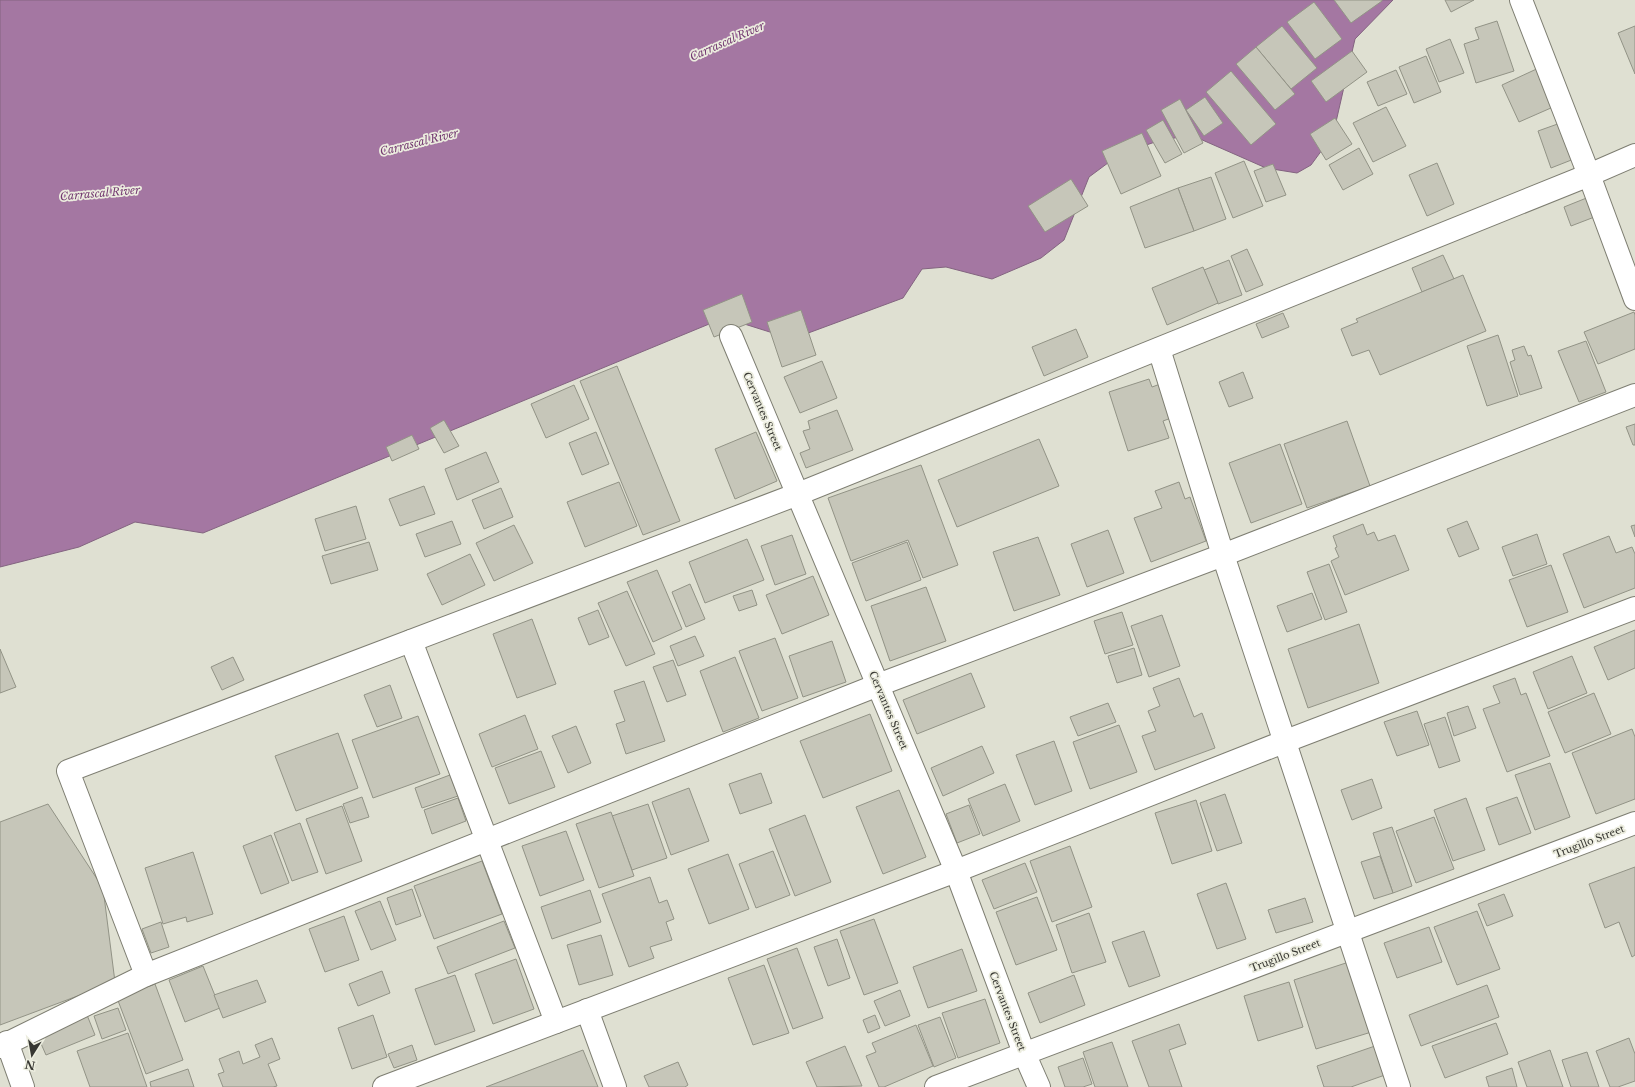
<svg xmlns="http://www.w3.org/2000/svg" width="1635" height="1087" viewBox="0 0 1635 1087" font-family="'Libre Baskerville',serif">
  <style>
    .water { fill: #a477a2; stroke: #836480 }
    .building { fill: #c6c6b9; stroke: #929386 }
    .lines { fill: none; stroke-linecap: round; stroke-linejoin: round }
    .minor-casing { stroke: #7e7e72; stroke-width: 24 }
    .minor { stroke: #fff; stroke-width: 22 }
    .labels { text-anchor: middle; stroke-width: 3.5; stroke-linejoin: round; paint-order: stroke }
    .street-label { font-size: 10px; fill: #373732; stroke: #eceddf }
    .water-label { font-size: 11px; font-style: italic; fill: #733971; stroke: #eceddf }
  </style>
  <rect width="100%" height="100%" fill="#dfe0d2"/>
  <polygon class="water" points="0,0 1393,0 1355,39 1333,135 1311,165 1297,173 1266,168 1191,135 1158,141 1120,154 1089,177 1064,240 1041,258 992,279 946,267 922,269 903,298 792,339 738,322 714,322 203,533 135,522 79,547 0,567"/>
  <g class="building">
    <polygon points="1334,0 1382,0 1382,1 1351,23"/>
    <polygon points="1445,0 1474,0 1451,12"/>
    <polygon points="1314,2 1342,39 1315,59 1287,22"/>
    <polygon points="1497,21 1514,71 1476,83 1464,44 1479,39 1475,28"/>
    <polygon points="1282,26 1317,68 1291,89 1256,47"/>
    <polygon points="1635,26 1635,74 1618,33"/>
    <polygon points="1450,39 1464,73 1439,82 1426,49"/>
    <polygon points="1256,47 1295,94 1275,110 1236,64"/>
    <polygon points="1352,51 1367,72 1326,102 1311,81"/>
    <polygon points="1426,56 1441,92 1414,103 1399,67"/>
    <polygon points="1543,66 1560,104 1519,122 1502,85"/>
    <polygon points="1396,70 1407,94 1378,106 1367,82"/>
    <polygon points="1231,71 1276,124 1251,145 1206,92"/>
    <polygon points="1205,97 1223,123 1204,136 1186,110"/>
    <polygon points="1180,99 1203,143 1184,153 1161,110"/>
    <polygon points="1386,107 1406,146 1373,162 1353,123"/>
    <polygon points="1335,118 1352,144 1326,160 1310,134"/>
    <polygon points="1163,120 1182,154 1165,163 1146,130"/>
    <polygon points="1566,121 1579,157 1551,168 1538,131"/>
    <polygon points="1142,133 1161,176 1121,194 1102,151"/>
    <polygon points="1359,148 1373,174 1343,190 1329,165"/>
    <polygon points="1244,161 1263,206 1233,218 1215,173"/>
    <polygon points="1437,163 1454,204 1427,216 1409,175"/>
    <polygon points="1273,164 1286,195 1266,202 1254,171"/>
    <polygon points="1211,177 1226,219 1194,231 1178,188"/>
    <polygon points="1071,179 1088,206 1045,232 1028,206"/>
    <polygon points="1178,188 1194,231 1145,248 1130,207"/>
    <polygon points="1589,197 1597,216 1571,226 1564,207"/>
    <polygon points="1247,249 1263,285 1246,292 1231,256"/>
    <polygon points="1443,255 1454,279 1422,292 1412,268"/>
    <polygon points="1229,260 1242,295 1218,304 1204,270"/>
    <polygon points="1203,267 1218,303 1167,325 1152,288"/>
    <polygon points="1463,275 1486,331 1380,375 1369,350 1352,356 1341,329 1358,322 1356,319"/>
    <polygon points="742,294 752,322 714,337 703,310"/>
    <polygon points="801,310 816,355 782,367 767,322"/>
    <polygon points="1634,312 1635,315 1635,349 1598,364 1584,332"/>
    <polygon points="1283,313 1289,327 1262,338 1256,324"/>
    <polygon points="1076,329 1088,357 1044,376 1032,347"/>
    <polygon points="1498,335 1518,396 1487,406 1467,346"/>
    <polygon points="1586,341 1606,392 1579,402 1558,351"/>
    <polygon points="1524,346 1528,356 1531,355 1542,388 1520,395 1510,362 1515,360 1512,350"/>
    <polygon points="822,361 837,398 800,413 784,377"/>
    <polygon points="617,366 680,521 643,535 580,381"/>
    <polygon points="1243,372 1253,398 1229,407 1219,382"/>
    <polygon points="1149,379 1152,387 1163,383 1174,417 1163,421 1169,438 1128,451 1109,392"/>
    <polygon points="574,385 589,419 546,438 531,404"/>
    <polygon points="837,410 853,450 806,468 800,453 810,449 803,431 810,429 808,421"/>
    <polygon points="444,420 459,446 444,453 430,428"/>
    <polygon points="1347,421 1370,486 1307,508 1284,444"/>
    <polygon points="1635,424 1635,445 1633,445 1626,427"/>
    <polygon points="596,432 609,464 582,475 569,443"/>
    <polygon points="756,432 777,481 735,499 715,449"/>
    <polygon points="412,435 419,449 392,461 386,447"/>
    <polygon points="1039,439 1059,486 957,527 938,480"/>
    <polygon points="1280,444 1302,504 1251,523 1229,463"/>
    <polygon points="486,452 499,482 457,500 445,469"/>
    <polygon points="921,465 958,565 923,578 908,540 851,561 828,498"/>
    <polygon points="619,482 637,526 585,547 567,502"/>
    <polygon points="1179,482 1185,499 1190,497 1206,541 1151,562 1134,518 1162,508 1155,491"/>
    <polygon points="424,486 435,514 400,526 389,499"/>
    <polygon points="501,488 513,517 484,529 472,500"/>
    <polygon points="356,506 366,539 325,551 315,519"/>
    <polygon points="452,521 461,544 425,557 416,534"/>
    <polygon points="1467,521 1479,549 1459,557 1447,529"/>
    <polygon points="1363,524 1367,535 1374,532 1378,541 1395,535 1409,570 1345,595 1331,561 1339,557 1335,548 1337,547 1333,536"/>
    <polygon points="514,525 533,563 494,581 476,543"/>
    <polygon points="1635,525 1635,537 1631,526"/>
    <polygon points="1108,530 1124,573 1087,587 1071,544"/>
    <polygon points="1537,534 1547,564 1513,576 1502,547"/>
    <polygon points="792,535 806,574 775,585 761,546"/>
    <polygon points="1609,536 1616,553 1632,547 1635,554 1635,588 1584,608 1563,554"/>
    <polygon points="1038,537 1060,595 1014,611 993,552"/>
    <polygon points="747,539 764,580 705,603 689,562"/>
    <polygon points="369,542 378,570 331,584 322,556"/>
    <polygon points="907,542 921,580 866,601 852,563"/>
    <polygon points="470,554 485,585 442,605 427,574"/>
    <polygon points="1329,564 1347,612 1325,620 1307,572"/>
    <polygon points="1551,565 1568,612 1527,627 1509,580"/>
    <polygon points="657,570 682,629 653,642 627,582"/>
    <polygon points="813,576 829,615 782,634 766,595"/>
    <polygon points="690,584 705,619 686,627 672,592"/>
    <polygon points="926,587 946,641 890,661 871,606"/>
    <polygon points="752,590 757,605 739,611 733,596"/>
    <polygon points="627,591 655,654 626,666 598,603"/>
    <polygon points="1312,593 1322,619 1287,632 1277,606"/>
    <polygon points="598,610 609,637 589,645 578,618"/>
    <polygon points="1122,612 1133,645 1105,654 1094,621"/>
    <polygon points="1162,615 1180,666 1149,677 1131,626"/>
    <polygon points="532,619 556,684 517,698 493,634"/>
    <polygon points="1359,624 1379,683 1308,708 1288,649"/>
    <polygon points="1635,630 1635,668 1608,680 1594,647"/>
    <polygon points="695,636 704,656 678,666 670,646"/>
    <polygon points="775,638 798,698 762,711 739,651"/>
    <polygon points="832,641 846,682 803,697 789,656"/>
    <polygon points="1134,648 1142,675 1117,683 1108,656"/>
    <polygon points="0,649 16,687 0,693"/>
    <polygon points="1572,656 1587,693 1548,709 1533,672"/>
    <polygon points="233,657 244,680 222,690 211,667"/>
    <polygon points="735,657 759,718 723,732 700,671"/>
    <polygon points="673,660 686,695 667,702 653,667"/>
    <polygon points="971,673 985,707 917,734 903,700"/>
    <polygon points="1179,678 1194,717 1202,713 1215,748 1155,770 1142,736 1156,731 1148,711 1160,706 1153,688"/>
    <polygon points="1515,678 1521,695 1526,693 1550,756 1507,772 1483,709 1500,703 1493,686"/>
    <polygon points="644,681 665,741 626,754 616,724 625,721 614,691"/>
    <polygon points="390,685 402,718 377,727 364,695"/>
    <polygon points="1594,693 1611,734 1565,753 1548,712"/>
    <polygon points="1108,703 1116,722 1078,736 1070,717"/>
    <polygon points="1468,706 1476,728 1454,736 1447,713"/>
    <polygon points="1417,711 1429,745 1397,756 1384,722"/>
    <polygon points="870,714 892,771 823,798 800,741"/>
    <polygon points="525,715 538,749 492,767 479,734"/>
    <polygon points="418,716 440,774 373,798 352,740"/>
    <polygon points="1445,717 1460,761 1439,768 1424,724"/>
    <polygon points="1119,725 1137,772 1090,789 1073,742"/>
    <polygon points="576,726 591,763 568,773 552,736"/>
    <polygon points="1632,729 1635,737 1635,799 1596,814 1572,753"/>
    <polygon points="338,733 358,788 296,811 275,756"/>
    <polygon points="1054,741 1072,791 1035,805 1016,755"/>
    <polygon points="982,746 994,773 943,796 931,768"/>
    <polygon points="541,751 555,787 509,804 495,768"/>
    <polygon points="1550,763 1570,817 1535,830 1515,775"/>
    <polygon points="761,773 772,803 740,814 729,784"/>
    <polygon points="450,775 458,796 422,808 415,788"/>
    <polygon points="1372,779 1382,808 1352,820 1341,790"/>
    <polygon points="1005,784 1020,821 983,836 968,799"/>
    <polygon points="689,788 709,841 671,855 652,802"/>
    <polygon points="899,790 926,857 883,874 856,807"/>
    <polygon points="1225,794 1242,843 1217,851 1200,803"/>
    <polygon points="362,797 369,817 350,823 343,804"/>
    <polygon points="1517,797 1531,833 1499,845 1486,808"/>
    <polygon points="458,798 466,821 432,834 424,810"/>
    <polygon points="1466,798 1485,850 1453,861 1434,810"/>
    <polygon points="1196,800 1212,851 1172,864 1155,813"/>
    <polygon points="48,804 103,888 115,982 0,1025 0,822"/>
    <polygon points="648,804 667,858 632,870 612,816"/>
    <polygon points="969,805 980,834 957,843 946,814"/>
    <polygon points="342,806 362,861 326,874 306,819"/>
    <polygon points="611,812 634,876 599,888 576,824"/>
    <polygon points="805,815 831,882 795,896 769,829"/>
    <polygon points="1434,817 1454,869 1416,883 1396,831"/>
    <polygon points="300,823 318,872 292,881 274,833"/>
    <polygon points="1392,827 1412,886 1393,893 1373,833"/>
    <polygon points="566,831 584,880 540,896 522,846"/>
    <polygon points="271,835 289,883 261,894 243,846"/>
    <polygon points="1070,846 1092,907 1052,922 1030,861"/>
    <polygon points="773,851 790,895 756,908 739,864"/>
    <polygon points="193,852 213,914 187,922 186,917 163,924 145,868"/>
    <polygon points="728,854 749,909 709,924 688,869"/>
    <polygon points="1380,856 1393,893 1374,899 1361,862"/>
    <polygon points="482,861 502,914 434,939 414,886"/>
    <polygon points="1025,863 1037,892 994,909 982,880"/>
    <polygon points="1635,867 1635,955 1632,957 1619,922 1605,928 1589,884"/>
    <polygon points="650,877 659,903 667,900 674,919 666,922 672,940 650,947 654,958 629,967 602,894"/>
    <polygon points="1226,883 1246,939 1217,949 1197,894"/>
    <polygon points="412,889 421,916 396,925 387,898"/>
    <polygon points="590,890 601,922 552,939 541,907"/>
    <polygon points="1504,894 1513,916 1487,926 1478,904"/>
    <polygon points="1037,897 1057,950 1016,965 996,912"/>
    <polygon points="1305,898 1313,922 1276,933 1268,910"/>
    <polygon points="380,901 396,940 371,950 355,911"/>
    <polygon points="1477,911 1500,969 1457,985 1434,927"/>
    <polygon points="1089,913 1106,962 1072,973 1056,925"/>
    <polygon points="344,916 359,960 325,972 309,929"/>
    <polygon points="874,919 898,983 864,995 840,931"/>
    <polygon points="504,921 515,948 448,974 437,947"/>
    <polygon points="161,922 169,947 151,953 142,929"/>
    <polygon points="1429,927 1442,962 1397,978 1384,943"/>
    <polygon points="1144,931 1160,976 1129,987 1112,942"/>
    <polygon points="601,935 613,975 579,985 567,945"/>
    <polygon points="837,939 850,978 828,986 814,947"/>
    <polygon points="797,948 823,1018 793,1029 767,959"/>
    <polygon points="962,949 977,991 928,1008 913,967"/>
    <polygon points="516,959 534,1009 493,1024 475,974"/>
    <polygon points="1355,960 1378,1030 1316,1049 1294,980"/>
    <polygon points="764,965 789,1033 753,1045 728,978"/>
    <polygon points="203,966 220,1008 185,1022 169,980"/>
    <polygon points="382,971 390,993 358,1006 349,984"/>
    <polygon points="455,975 475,1031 435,1045 415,989"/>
    <polygon points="1074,975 1085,1005 1040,1023 1028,993"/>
    <polygon points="257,980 266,1002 223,1018 214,995"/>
    <polygon points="1289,982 1303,1027 1258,1041 1244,996"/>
    <polygon points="155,984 183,1060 146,1074 117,998"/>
    <polygon points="1487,985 1499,1017 1421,1046 1409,1015"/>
    <polygon points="900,990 910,1016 885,1026 874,1001"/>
    <polygon points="985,999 1000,1043 958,1058 942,1013"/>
    <polygon points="118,1008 126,1030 102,1039 94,1016"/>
    <polygon points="85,1010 95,1035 46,1055 35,1030"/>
    <polygon points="373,1015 387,1057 352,1069 338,1028"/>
    <polygon points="875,1015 880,1028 868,1033 863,1020"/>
    <polygon points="940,1017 956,1058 934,1067 918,1025"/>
    <polygon points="1496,1023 1508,1054 1445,1078 1432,1046"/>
    <polygon points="1179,1024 1186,1044 1169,1050 1182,1087 1149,1087 1132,1041"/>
    <polygon points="916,1025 933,1066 884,1087 879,1087 866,1056 876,1052 872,1043"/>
    <polygon points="128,1033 147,1087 90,1087 77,1051"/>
    <polygon points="272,1038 280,1059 268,1064 277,1086 273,1087 223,1087 218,1074 224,1072 219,1059 239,1051 243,1064 260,1057 255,1045"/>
    <polygon points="1629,1038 1635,1054 1635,1081 1618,1087 1610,1087 1596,1051"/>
    <polygon points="1112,1042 1128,1087 1095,1087 1083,1052"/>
    <polygon points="412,1045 417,1060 394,1068 388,1054"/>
    <polygon points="845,1046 862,1086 817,1087 806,1062"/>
    <polygon points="1375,1046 1385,1075 1351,1087 1324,1087 1317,1066"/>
    <polygon points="583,1050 598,1087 486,1087"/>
    <polygon points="1550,1050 1563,1087 1527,1087 1518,1062"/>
    <polygon points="1587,1052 1599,1087 1571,1087 1562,1060"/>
    <polygon points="1083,1058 1092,1084 1083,1087 1065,1087 1058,1067"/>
    <polygon points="678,1062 688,1085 685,1087 649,1087 644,1076"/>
    <polygon points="1512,1068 1517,1087 1489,1087 1486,1077"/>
    <polygon points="188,1069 194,1087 151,1087 150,1082"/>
  </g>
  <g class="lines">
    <g class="minor-casing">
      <g id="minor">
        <polyline points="1521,0 1589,175 1635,299"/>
        <polyline points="731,336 956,871 1024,1053 1039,1087"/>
        <polyline points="1159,349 1223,555 1399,1087"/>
        <polyline points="411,641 556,1022"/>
        <polyline points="146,975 68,771 798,494 1589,175 1635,155"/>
        <polyline points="587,1010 615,1087"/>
        <polyline points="7,1042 23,1087"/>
        <polyline points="0,1047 146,975 878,685 1223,555 1635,395"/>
        <polyline points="384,1087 956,871 1286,741 1635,608"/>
        <polyline points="936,1087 1635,823"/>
      </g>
    </g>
    <use href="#minor" class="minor"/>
  </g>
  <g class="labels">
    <g class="street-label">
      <text transform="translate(763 411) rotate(67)" y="4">Cervantes Street</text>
      <text transform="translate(889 710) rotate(67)" y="4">Cervantes Street</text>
      <text transform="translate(1589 841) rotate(-21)" y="4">Trugillo Street</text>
      <text transform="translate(1285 955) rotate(-21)" y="4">Trugillo Street</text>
      <text transform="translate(1008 1011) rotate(69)" y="4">Cervantes Street</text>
    </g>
    <g class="water-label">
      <text transform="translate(727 41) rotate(-24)" y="4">Carrascal River</text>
      <text transform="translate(419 142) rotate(-14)" y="4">Carrascal River</text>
      <text transform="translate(100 193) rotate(-5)" y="4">Carrascal River</text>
    </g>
  </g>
  <g transform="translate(32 1055) rotate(191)" stroke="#eceddf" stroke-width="3" paint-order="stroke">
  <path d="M0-3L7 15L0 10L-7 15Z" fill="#373732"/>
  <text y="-6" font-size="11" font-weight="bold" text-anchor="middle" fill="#373732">N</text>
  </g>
</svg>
